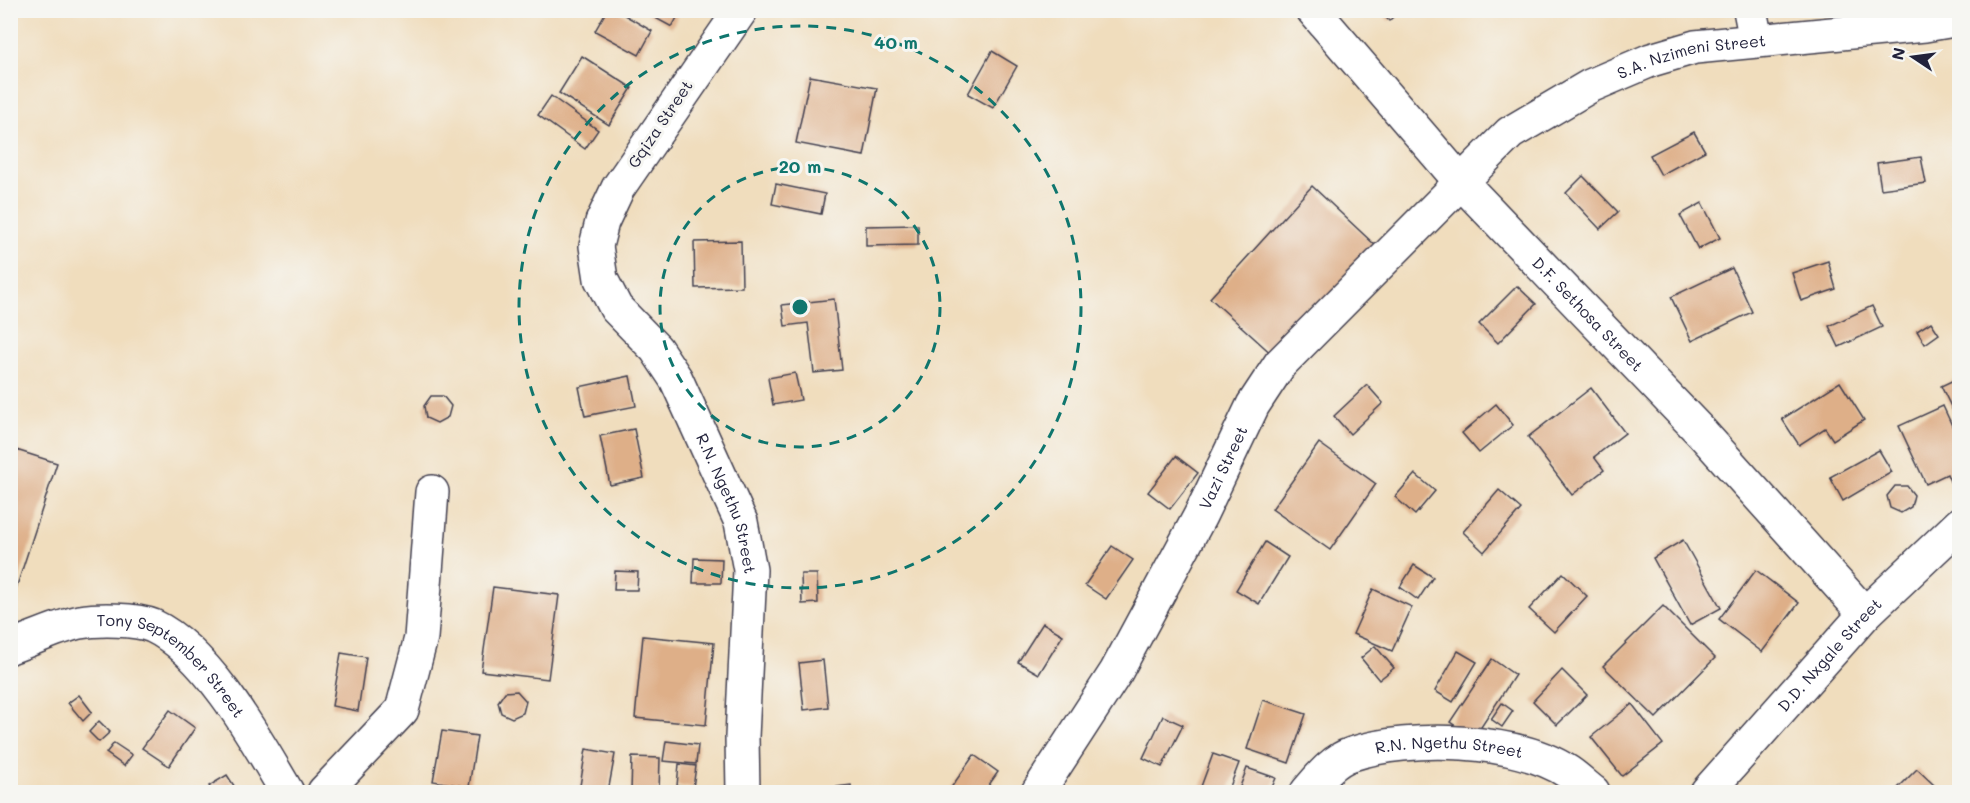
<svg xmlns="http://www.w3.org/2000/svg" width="1970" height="803" viewBox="0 0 1970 803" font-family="Mali,sans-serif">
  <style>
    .building { fill: #deaf88 }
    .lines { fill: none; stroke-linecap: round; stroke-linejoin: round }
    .minor-casing { stroke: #413e4e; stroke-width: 36 }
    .minor { stroke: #fff; stroke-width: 33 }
    .ring { fill: none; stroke: #0f766e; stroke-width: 3; stroke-dasharray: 10 8 }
    .labels { text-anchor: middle; stroke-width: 6; stroke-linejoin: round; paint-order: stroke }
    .street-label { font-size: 16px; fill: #22223b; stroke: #f6f6f2 }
    .centre { fill: #0f766e; stroke: #f6f6f2; stroke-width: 3 }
    .ring-label { font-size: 18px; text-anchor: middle; font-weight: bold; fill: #0f766e; stroke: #f6f6f2; stroke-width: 6; stroke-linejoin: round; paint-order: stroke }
  </style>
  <rect width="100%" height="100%" fill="#f6f6f2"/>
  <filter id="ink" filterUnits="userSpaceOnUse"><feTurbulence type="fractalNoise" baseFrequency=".0167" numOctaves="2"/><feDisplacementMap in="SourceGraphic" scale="12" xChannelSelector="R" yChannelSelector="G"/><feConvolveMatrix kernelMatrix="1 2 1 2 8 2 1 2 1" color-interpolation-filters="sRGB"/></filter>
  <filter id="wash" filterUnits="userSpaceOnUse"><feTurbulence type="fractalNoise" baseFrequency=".008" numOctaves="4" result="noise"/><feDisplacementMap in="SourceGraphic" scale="24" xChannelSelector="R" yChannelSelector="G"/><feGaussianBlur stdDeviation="1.35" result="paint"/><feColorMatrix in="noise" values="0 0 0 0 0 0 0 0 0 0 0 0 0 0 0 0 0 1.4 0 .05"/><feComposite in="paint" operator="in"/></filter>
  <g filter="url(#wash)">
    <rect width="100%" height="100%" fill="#f0ddbd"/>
    <g id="blocks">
      <g class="building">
        <polygon points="607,10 616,10 652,31 639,55 595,31"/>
        <polygon points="650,10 681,10 672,27 648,14"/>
        <polygon points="1379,10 1400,10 1389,21"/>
        <polygon points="992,51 1017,66 993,108 968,94"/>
        <polygon points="582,56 632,88 609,125 559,93"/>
        <polygon points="810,76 877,88 864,156 796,143"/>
        <polygon points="551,96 598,130 585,149 538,115"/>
        <polygon points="1694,132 1705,151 1661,175 1650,155"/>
        <polygon points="1921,157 1926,183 1881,189 1877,163"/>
        <polygon points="1583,176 1618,212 1600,229 1566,193"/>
        <polygon points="776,184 825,194 821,214 772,204"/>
        <polygon points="1312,186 1376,246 1275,357 1210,298"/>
        <polygon points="1702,203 1720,238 1698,249 1680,215"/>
        <polygon points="918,225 918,245 866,246 866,226"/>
        <polygon points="741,241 742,287 695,288 694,242"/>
        <polygon points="1828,261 1836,289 1801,301 1792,273"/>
        <polygon points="1732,268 1752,312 1692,341 1671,297"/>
        <polygon points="1517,286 1536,304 1498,343 1479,324"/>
        <polygon points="834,299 842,370 814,373 808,323 785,326 782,305"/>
        <polygon points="1872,306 1882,327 1839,347 1829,326"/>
        <polygon points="1931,322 1939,334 1925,344 1917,331"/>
        <polygon points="795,373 801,400 773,405 768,378"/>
        <polygon points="630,376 636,406 585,416 579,387"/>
        <polygon points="1960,377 1960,425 1941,386"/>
        <polygon points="1840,382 1864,420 1833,440 1825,428 1799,445 1782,419"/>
        <polygon points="1367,385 1383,403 1350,434 1334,416"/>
        <polygon points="1591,388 1625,433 1594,457 1604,470 1572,495 1528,437"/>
        <polygon points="431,396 443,396 451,406 448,417 437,423 426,418 424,406"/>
        <polygon points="1496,404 1513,425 1479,453 1462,433"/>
        <polygon points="1943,406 1960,443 1960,482 1952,486 1947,474 1926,484 1899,426"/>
        <polygon points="634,429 644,478 610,485 600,436"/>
        <polygon points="1319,443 1376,484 1330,550 1272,509"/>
        <polygon points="10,448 57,463 11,604 10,604"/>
        <polygon points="1879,450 1892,472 1843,501 1830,477"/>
        <polygon points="1176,456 1198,473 1170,509 1148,492"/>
        <polygon points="1415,474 1435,491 1415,515 1395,497"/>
        <polygon points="1895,486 1907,486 1914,495 1911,507 1901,513 1890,508 1887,496"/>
        <polygon points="1499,490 1521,509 1484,552 1463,532"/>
        <polygon points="1683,540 1721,608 1690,625 1653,558"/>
        <polygon points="1265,542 1288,557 1259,604 1236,590"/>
        <polygon points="1112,546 1133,560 1106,599 1085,585"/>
        <polygon points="694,558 722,559 721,583 693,583"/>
        <polygon points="1414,565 1433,577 1418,600 1400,587"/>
        <polygon points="1756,570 1799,603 1762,652 1719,619"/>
        <polygon points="615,571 638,572 637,590 614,590"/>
        <polygon points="1563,573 1587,596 1554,632 1529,609"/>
        <polygon points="801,574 817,574 818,603 802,604"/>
        <polygon points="493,587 559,595 548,679 481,671"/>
        <polygon points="1373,589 1412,607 1392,651 1353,634"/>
        <polygon points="1663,606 1715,658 1656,718 1603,666"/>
        <polygon points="1043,623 1063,635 1039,674 1018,662"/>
        <polygon points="643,636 714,643 706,725 635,718"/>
        <polygon points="1375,646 1394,668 1379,680 1361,658"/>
        <polygon points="1458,651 1477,662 1453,702 1435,691"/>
        <polygon points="341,653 366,657 358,711 332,706"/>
        <polygon points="1492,659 1515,675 1474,738 1450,722"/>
        <polygon points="823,660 828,707 804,710 799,663"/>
        <polygon points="1562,670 1587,695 1557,725 1533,701"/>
        <polygon points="517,691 526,701 523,713 512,718 501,713 498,702 505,692"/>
        <polygon points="79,695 92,712 83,721 68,703"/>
        <polygon points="1263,700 1306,714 1289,763 1247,749"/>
        <polygon points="1502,703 1513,711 1502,727 1491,719"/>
        <polygon points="1632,704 1663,744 1622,776 1591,737"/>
        <polygon points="170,710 195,728 169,766 142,748"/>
        <polygon points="1163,716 1183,725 1162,767 1143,758"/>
        <polygon points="99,721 110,732 99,742 89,732"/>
        <polygon points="442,731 477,736 469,787 433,781"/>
        <polygon points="666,741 698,745 696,764 663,761"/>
        <polygon points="114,743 132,755 124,766 106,753"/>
        <polygon points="586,749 615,754 608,792 579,792"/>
        <polygon points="1213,754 1239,763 1228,792 1199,792"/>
        <polygon points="974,755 998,772 984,792 948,792"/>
        <polygon points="632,757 660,758 659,792 631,792"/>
        <polygon points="679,764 696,766 693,788 677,786"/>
        <polygon points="1247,768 1276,778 1270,792 1238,792"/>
        <polygon points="1917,769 1934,785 1927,792 1894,792"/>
        <polygon points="227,775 238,792 213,792 209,786"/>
        <polygon points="851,785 852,792 830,792 829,788"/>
      </g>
    </g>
  </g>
  <g filter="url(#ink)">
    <use href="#blocks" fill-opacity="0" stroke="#413e4e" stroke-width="1.5"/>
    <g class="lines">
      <g class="minor-casing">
        <g id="minor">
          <path id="s1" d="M741,10l-123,178 -16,34 -6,24 5,33 15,29 40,41 20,30 65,143 9,48 -8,167 1,55"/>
          <path id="s2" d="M1313,10l147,171 242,252 163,181"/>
          <polyline points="1750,10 1756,40"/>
          <path id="s3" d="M10,647c23,-8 47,-20 70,-25 18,-3 56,-3 73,4 55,26 104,115 134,166"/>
          <polyline points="324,792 402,710 421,638 432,492"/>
          <path id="s4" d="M1038,792l78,-120 84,-156 53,-111 27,-41 230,-231 80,-47 61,-26 44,-13 230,-22 35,-6"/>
          <path id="s5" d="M1307,792c13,-15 26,-32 45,-38 57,-19 165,-16 216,18 9,6 17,14 25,20"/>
          <path id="s6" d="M1707,792l158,-178 95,-90"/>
        </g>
      </g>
      <use href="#minor" class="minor"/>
    </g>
  </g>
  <g class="ring">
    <circle cx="800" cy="307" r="140"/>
    <circle cx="800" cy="307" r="281"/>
  </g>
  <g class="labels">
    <g class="street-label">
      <text dy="6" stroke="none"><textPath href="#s4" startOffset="1018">S.A. Nzimeni Street</textPath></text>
      <text transform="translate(660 124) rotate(-56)" y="6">Gqiza Street</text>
      <text dy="6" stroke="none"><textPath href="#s2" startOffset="410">D.F. Sethosa Street</textPath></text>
      <text dy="6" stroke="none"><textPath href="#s4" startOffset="374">Vazi Street</textPath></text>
      <text dy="6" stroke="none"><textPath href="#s1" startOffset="573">R.N. Ngethu Street</textPath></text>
      <text dy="6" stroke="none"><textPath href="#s6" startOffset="184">D.D. Nxgale Street</textPath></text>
      <text dy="6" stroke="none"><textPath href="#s3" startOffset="183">Tony September Street</textPath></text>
      <text dy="6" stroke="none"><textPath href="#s5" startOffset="158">R.N. Ngethu Street</textPath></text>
    </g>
  </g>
  <circle cx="800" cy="307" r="9" class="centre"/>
  <g class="ring-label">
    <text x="896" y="49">40 m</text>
    <text x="800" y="173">20 m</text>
  </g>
  <rect width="1970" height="803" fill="none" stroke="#f6f6f2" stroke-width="36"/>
  <g transform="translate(1913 57) rotate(283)" stroke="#f6f6f2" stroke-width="4.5" paint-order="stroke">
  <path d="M0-4.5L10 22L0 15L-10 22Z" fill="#22223b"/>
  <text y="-9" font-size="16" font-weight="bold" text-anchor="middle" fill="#22223b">N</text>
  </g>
</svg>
